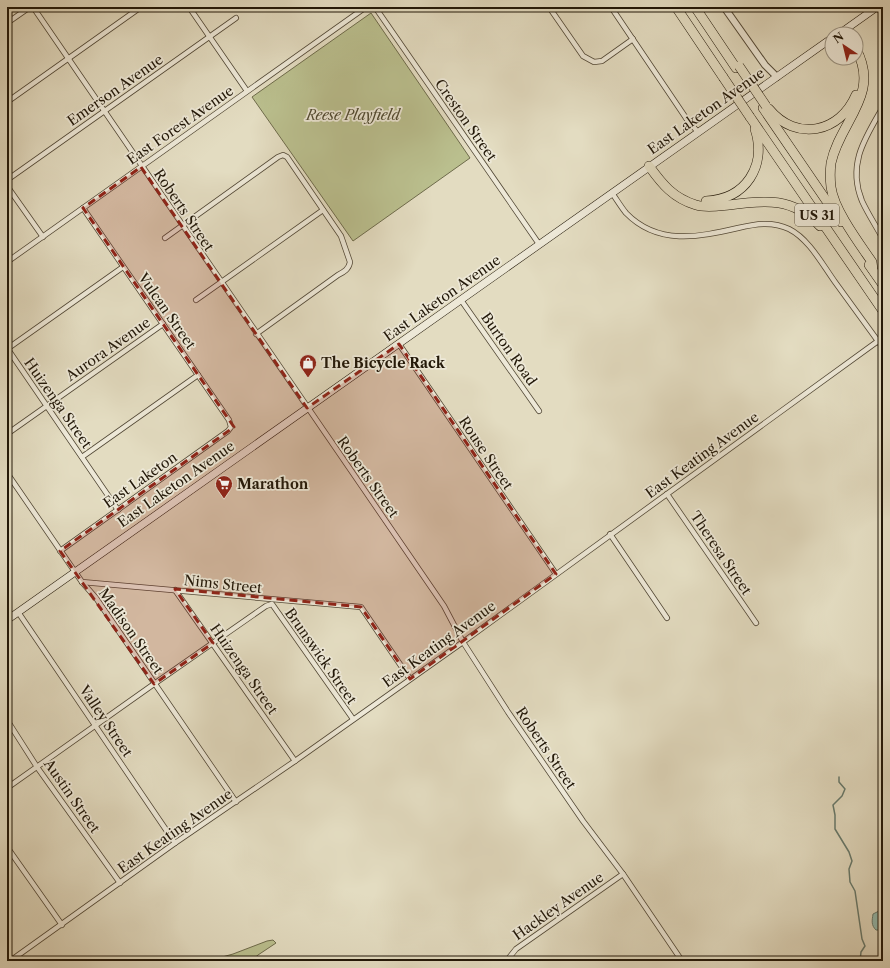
<svg xmlns="http://www.w3.org/2000/svg" width="890" height="968" viewBox="0 0 890 968" font-family="'Libre Caslon Text',serif">
  <style>
    .green { fill: #babf8e; stroke: #6e6b4b }
    .water { fill: #95bcb0; stroke: #677a6d }
    .lines { fill: none; stroke-linecap: round; stroke-linejoin: round }
    .stream { stroke: #677a6d; stroke-width: 1.5 }
    .minor-casing { stroke: #524836; stroke-width: 6 }
    .tertiary-casing { stroke: #524836; stroke-width: 8 }
    .secondary-casing { stroke: #211708; stroke-width: 8 }
    .motorway-casing { stroke: #211708; stroke-width: 10 }
    .minor { stroke: #ede8d7; stroke-width: 4.5 }
    .tertiary { stroke: #ede8d7; stroke-width: 6 }
    .secondary { stroke: #ede8d7; stroke-width: 7 }
    .motorway { stroke: #e3dcc1; stroke-width: 9 }
    .motorway-bridge-casing { stroke: #211708; stroke-width: 10; stroke-linecap: butt }
    .motorway-bridge { stroke: #e3dcc1; stroke-width: 9 }
    .marked { fill: #8f2418; fill-opacity: 0.2; stroke: #8f2418; stroke-width: 3; stroke-dasharray: 8 5; stroke-linejoin: round }
    .labels { text-anchor: middle; stroke-width: 3.5; stroke-linejoin: round; paint-order: stroke }
    .shield { fill: #ede8d7; stroke: #5e5646; stroke-width: 1 }
    .shield-label { font-size: 13px; font-weight: bold; fill: #211708 }
    .street-label { font-size: 14px; fill: #211708; stroke: #ede8d7 }
    .park-label { font-size: 14px; font-style: italic; fill: #4f4930; stroke: #ede8d7 }
    .poi-label { font-size: 14px; font-weight: bold; fill: #211708; stroke: #ede8d7; text-anchor: start }
  </style>
  <rect width="100%" height="100%" fill="#e3dcc1"/>
  <filter id="stains"><feTurbulence type="fractalNoise" baseFrequency=".005" numOctaves="4"/><feColorMatrix values="0 0 0 0 .2 0 0 0 0 .09 0 0 0 0 .02 0 0 0 .5 -.17"/></filter>
  <radialGradient id="worn" r=".72"><stop offset=".6" stop-color="#630" stop-opacity="0"/><stop offset="1" stop-color="#630" stop-opacity=".3"/></radialGradient>
  <g class="green">
    <polygon points="371,13 470,158 353,241 252,97"/>
    <polygon points="273,940 276,943 258,955 251,961 208,961 233,954 267,941"/>
  </g>
  <path class="water" d="M881,910h2v20h-7c-5,-5 -4,-9 -3,-16z"/>
  <g class="lines">
    <polyline class="stream" points="839,777 839,782 845,789 842,796 833,805 835,815 835,829 849,852 852,861 849,869 850,882 855,891 862,939 865,946 861,952 860,961"/>
    <g class="minor-casing">
      <g id="minor">
        <polyline points="33,7 444,606 463,642 508,712 583,821 623,874 682,961"/>
        <polyline points="189,7 247,91"/>
        <polyline points="375,7 539,244"/>
        <polyline points="549,7 583,56 594,62 602,61 633,39"/>
        <polyline points="611,7 688,121 698,132"/>
        <polyline points="877,7 883,15"/>
        <polyline points="7,23 30,7"/>
        <polyline points="7,102 141,7"/>
        <path d="M883,107c-18,31 -36,57 -21,94 6,13 14,25 21,38"/>
        <polyline points="7,180 236,18"/>
        <polyline points="7,186 43,237"/>
        <path d="M612,193c5,7 9,14 14,20 32,33 73,24 112,15 17,-4 34,-7 51,1 20,10 33,35 46,53 16,22 32,44 48,66"/>
        <path d="M165,238l113,-81 5,-2 4,2 54,79 9,26c-1,7 -6,10 -12,13l-82,59"/>
        <polyline points="7,262 366,7"/>
        <polyline points="196,300 323,210"/>
        <polyline points="461,300 539,411"/>
        <polyline points="399,344 556,574"/>
        <polyline points="7,348 118,510"/>
        <polyline points="7,349 123,267"/>
        <polyline points="7,434 163,324"/>
        <polyline points="82,457 198,375"/>
        <polyline points="7,473 82,582 96,598 236,802"/>
        <polyline points="667,494 756,623"/>
        <polyline points="610,534 667,618"/>
        <polyline points="60,551 228,431 231,427 229,420 83,208"/>
        <polyline points="82,582 361,607 410,679"/>
        <polyline points="175,590 295,761"/>
        <polyline points="18,612 175,843"/>
        <polyline points="7,720 37,767 120,883"/>
        <polyline points="7,788 154,684 266,606 272,604 353,719"/>
        <polyline points="7,847 62,925"/>
        <polyline points="508,959 516,949 623,874"/>
        <polyline points="10,961 175,843 295,761 463,642 878,341"/>
      </g>
    </g>
    <g class="tertiary-casing">
      <polyline id="tertiary" points="724,7 765,65 777,77"/>
    </g>
    <g class="secondary-casing">
      <g id="secondary">
        <polyline points="839,34 877,7"/>
        <polyline points="7,620 832,38"/>
      </g>
    </g>
    <g class="motorway-casing">
      <g id="motorway">
        <polyline points="676,7 723,77"/>
        <polyline points="695,7 736,68"/>
        <polyline points="842,32 844,34"/>
        <path d="M856,49c25,46 -16,72 -25,114 -1,8 -1,16 0,24 3,23 28,56 41,75l1,8"/>
        <polyline points="763,108 841,222"/>
        <path d="M769,109c27,33 71,24 87,-14"/>
        <polyline points="750,117 883,311"/>
        <path d="M649,166c13,18 24,32 47,39 10,3 22,1 33,0 36,-5 64,-8 91,21"/>
        <path d="M706,201c40,-2 61,-35 49,-72"/>
        <polyline points="869,265 883,285"/>
      </g>
    </g>
    <use href="#minor" class="minor"/>
    <use href="#tertiary" class="tertiary"/>
    <use href="#secondary" class="secondary"/>
    <use href="#motorway" class="motorway"/>
    <g class="motorway-bridge-casing">
      <g id="motorway-bridge">
        <polyline points="739,66 766,106"/>
        <polyline points="723,77 750,117"/>
      </g>
    </g>
    <use href="#motorway-bridge" class="motorway-bridge"/>
  </g>
  <path class="marked" d="M141,167l166,241 92,-64 157,230 -146,105 -49,-72 -186,-18 38,54 -59,41 -94,-133 174,-124 -151,-219z"/>
  <defs>
    <g id="shop-pin" transform="scale(0.9)"><path d="M0 17L-7.5 6A9.5 9.5 0 1 1 7.5 6Z" fill="#8f2418" stroke="#ede8d7"/><path d="M-5-2.5h2.3a2.7 3.5 0 0 1 5.4 0H5L5.5 6h-11ZM-1.5-2.5h3a1.5 2.3 0 0 0-3 0Z" fill="#fff"/></g>
    <g id="supermarket-pin" transform="scale(0.9)"><path d="M0 17L-7.5 6A9.5 9.5 0 1 1 7.5 6Z" fill="#8f2418" stroke="#ede8d7"/><path d="M-6-5.5h2.5l.6 2H6L4.5 2H-2.5L-4.4-4H-6ZM-1.5 3.2a1.3 1.3 0 1 0 .1 0ZM3 3.2a1.3 1.3 0 1 0 .1 0Z" fill="#fff"/></g>
  </defs>
  <g fill-rule="evenodd">
    <use href="#shop-pin" x="308" y="363"/>
    <use href="#supermarket-pin" x="224" y="484"/>
  </g>
  <g class="labels">
    <rect class="shield" x="795" y="204" width="44" height="22" rx="3"/>
    <g class="shield-label">
      <text x="817" y="220">US 31</text>
    </g>
    <g class="street-label">
      <text transform="translate(115 90) rotate(-35)" y="5">Emerson Avenue</text>
      <text transform="translate(706 111) rotate(-35)" y="5">East Laketon Avenue</text>
      <text transform="translate(466 120) rotate(55)" y="5">Creston Street</text>
      <text transform="translate(180 125) rotate(-35)" y="5">East Forest Avenue</text>
      <text transform="translate(184 210) rotate(56)" y="5">Roberts Street</text>
      <text transform="translate(442 298) rotate(-35)" y="5">East Laketon Avenue</text>
      <text transform="translate(167 311) rotate(55)" y="5">Vulcan Street</text>
      <text transform="translate(108 349) rotate(-35)" y="5">Aurora Avenue</text>
      <text transform="translate(509 349) rotate(55)" y="5">Burton Road</text>
      <text transform="translate(58 403) rotate(55)" y="5">Huizenga Street</text>
      <text transform="translate(486 453) rotate(56)" y="5">Rouse Street</text>
      <text transform="translate(702 455) rotate(-36)" y="5">East Keating Avenue</text>
      <text transform="translate(368 477) rotate(55)" y="5">Roberts Street</text>
      <text transform="translate(140 480) rotate(-35)" y="5">East Laketon</text>
      <text transform="translate(176 484) rotate(-35)" y="5">East Laketon Avenue</text>
      <text transform="translate(721 553) rotate(56)" y="5">Theresa Street</text>
      <text transform="translate(223 584) rotate(6)" y="5">Nims Street</text>
      <text transform="translate(131 631) rotate(55)" y="5">Madison Street</text>
      <text transform="translate(439 644) rotate(-36)" y="5">East Keating Avenue</text>
      <text transform="translate(321 656) rotate(55)" y="5">Brunswick Street</text>
      <text transform="translate(244 669) rotate(55)" y="5">Huizenga Street</text>
      <text transform="translate(106 721) rotate(56)" y="5">Valley Street</text>
      <text transform="translate(546 748) rotate(56)" y="5">Roberts Street</text>
      <text transform="translate(72 796) rotate(55)" y="5">Austin Street</text>
      <text transform="translate(175 831) rotate(-35)" y="5">East Keating Avenue</text>
      <text transform="translate(558 906) rotate(-35)" y="5">Hackley Avenue</text>
    </g>
    <g class="park-label">
      <text x="353" y="120">Reese Playfield</text>
    </g>
    <g class="poi-label">
      <text x="321" y="368">The Bicycle Rack</text>
      <text x="237" y="489">Marathon</text>
    </g>
  </g>
  <rect width="890" height="968" fill="none" stroke="#e3dcc1" stroke-width="24"/>
  <rect x="8" y="8" width="874" height="952" fill="none" stroke="#211708" stroke-width="2"/>
  <rect x="12" y="12" width="866" height="944" fill="none" stroke="#211708"/>
  <g transform="translate(844 46) rotate(325)"><circle r="19" fill="#ede8d7" stroke="#9b9484"/>
  <path d="M0-3L7 15L0 10L-7 15Z" fill="#8f2418"/>
  <text y="-6" font-size="11" font-weight="bold" text-anchor="middle" fill="#211708">N</text>
  </g>
  <rect width="100%" height="100%" filter="url(#stains)"/>
  <rect width="100%" height="100%" fill="url(#worn)"/>
</svg>
